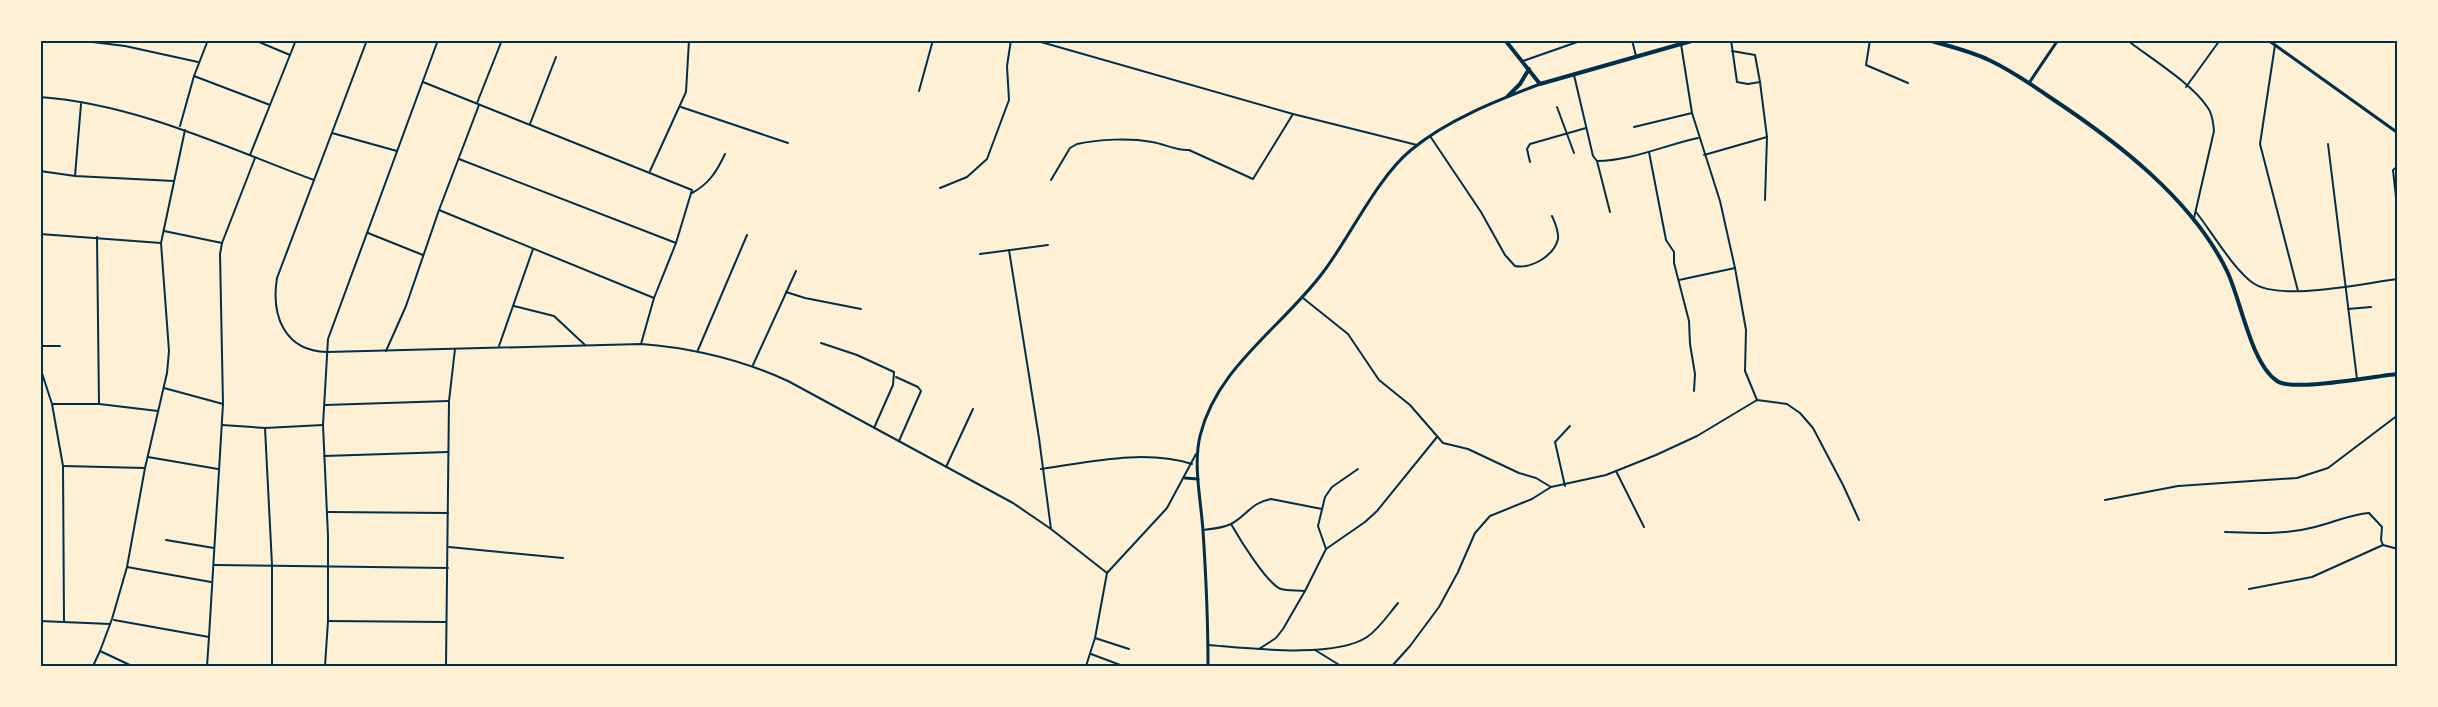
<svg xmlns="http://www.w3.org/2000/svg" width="2438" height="707" viewBox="0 0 2438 707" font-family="'Exo 2',sans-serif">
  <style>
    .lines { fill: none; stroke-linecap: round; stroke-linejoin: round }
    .minor { stroke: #003049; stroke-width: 2 }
    .tertiary { stroke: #003049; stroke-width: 3 }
    .primary { stroke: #003049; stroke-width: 4 }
    .neatline { fill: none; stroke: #003049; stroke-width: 2 }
  </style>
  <rect width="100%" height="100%" fill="#fdf0d5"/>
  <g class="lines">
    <g class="minor">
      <polyline points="76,40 125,46 198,62"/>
      <polyline points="254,40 290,55"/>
      <path d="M367,40l-90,238c-6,37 7,73 50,74l314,-8c53,4 99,15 147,37l225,122 38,26 56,44"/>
      <polyline points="1034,40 1293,114 1417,145"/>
      <polyline points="1632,40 1636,56"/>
      <polyline points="1731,40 1737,82 1748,84 1760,82 1767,137 1765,200"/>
      <polyline points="1870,40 1866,65 1908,83"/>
      <path d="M2127,40c23,18 66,44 81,68 5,7 5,15 6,23l-20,87"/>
      <polyline points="1681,44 1692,113 1720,201 1735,268 1746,330 1745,371 1757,400"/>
      <polyline points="2275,45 2260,144 2298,291"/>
      <polyline points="1732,51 1755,55 1760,82"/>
      <polyline points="1523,61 1583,40"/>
      <path d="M1574,75l19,81 4,5c34,0 68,-16 101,-23"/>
      <polyline points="194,76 270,105 296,40"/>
      <polyline points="423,82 692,190 676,243 654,298 641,344"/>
      <polyline points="2186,87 2220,40"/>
      <polyline points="919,91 933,40"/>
      <path d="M40,97c96,7 185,50 274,83"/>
      <polyline points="477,103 502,40"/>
      <polyline points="479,105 439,210 654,298"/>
      <polyline points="681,107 788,143"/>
      <polyline points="1557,107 1574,153"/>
      <polyline points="530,124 556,57"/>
      <polyline points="180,126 194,76 208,40"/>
      <polyline points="1634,127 1692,113"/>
      <polyline points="332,133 397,151"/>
      <path d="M1430,136l51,76 24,43 10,11c16,3 39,-10 43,-27 1,-8 -3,-16 -6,-23"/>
      <polyline points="2328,144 2357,379"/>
      <polyline points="1649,152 1666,240 1674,252 1674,263 1689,321 1690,344 1695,374 1694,391"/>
      <polyline points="250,155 270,105"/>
      <polyline points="1704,155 1767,137"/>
      <polyline points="459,159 676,243"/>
      <polyline points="1597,161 1610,212"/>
      <polyline points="1530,162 1527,149 1530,144 1586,128"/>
      <polyline points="2398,166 2393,170 2398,216"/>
      <polyline points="40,171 75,176 174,181"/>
      <polyline points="650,171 686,92 689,40"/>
      <polyline points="75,176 81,104"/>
      <path d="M1051,180l19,-32 7,-4c22,-5 53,-6 75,-2 13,2 24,9 37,8l64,29 40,-65"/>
      <polyline points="940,188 967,177 987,159 1009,100 1007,66 1011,40"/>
      <path d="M692,193c17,-9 25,-22 33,-39"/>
      <path d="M2196,212c15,19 38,58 57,71 27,19 111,0 145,-4"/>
      <polyline points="164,231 222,243"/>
      <polyline points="368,233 423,255"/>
      <polyline points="40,234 161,243"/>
      <polyline points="97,237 99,404"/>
      <polyline points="1009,250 1039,438 1051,529"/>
      <polyline points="980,254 1048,245"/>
      <polyline points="1679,280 1735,268"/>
      <polyline points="786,292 805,298 861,309"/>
      <polyline points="1303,298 1348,334 1379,380 1410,405 1443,443 1468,449 1519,473 1536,478 1551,487"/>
      <polyline points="514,306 554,316 585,345"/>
      <polyline points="2348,309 2371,307"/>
      <polyline points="821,343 857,355 894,372 893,385 874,428"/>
      <polyline points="40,346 60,346"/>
      <polyline points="499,346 533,249"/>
      <polyline points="698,350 747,235"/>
      <polyline points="386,351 406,306 439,210"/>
      <polyline points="753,365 796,271"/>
      <polyline points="40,367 52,404 63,466 64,621"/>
      <polyline points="896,377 918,387 921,391 899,441"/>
      <polyline points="53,404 99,404 158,411"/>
      <polyline points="223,404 220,254 222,243 255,158"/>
      <polyline points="325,405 448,401"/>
      <polyline points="222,425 265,428 323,425"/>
      <polyline points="265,428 272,565 272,666"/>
      <polyline points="324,456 448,452"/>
      <polyline points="148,457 218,469"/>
      <polyline points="63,466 145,468"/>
      <polyline points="946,467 973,409"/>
      <path d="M1041,469c49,-7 103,-20 151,-5"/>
      <polyline points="1616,471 1644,527"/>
      <polyline points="1565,486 1555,442 1570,426"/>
      <polyline points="2105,500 2178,486 2297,478 2328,468 2398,415"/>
      <polyline points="328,512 448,513"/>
      <path d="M1231,524c8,14 36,60 50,65 7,2 17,1 24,2"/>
      <path d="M1203,530c9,-1 20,-2 28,-6 17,-9 19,-21 40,-25l51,10"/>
      <path d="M2225,532c30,1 60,3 90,-5 17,-4 36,-13 54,-14l13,14 -1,13 2,5"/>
      <polyline points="166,540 214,548"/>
      <polyline points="449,547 563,558"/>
      <polyline points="1326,549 1318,526 1325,497 1332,487 1358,469"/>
      <polyline points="214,565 448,568"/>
      <polyline points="127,567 211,582"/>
      <polyline points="1107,573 1167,508 1196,454"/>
      <polyline points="2249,589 2312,577 2383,545 2398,549"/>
      <polyline points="114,620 209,637 223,404 164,388"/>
      <polyline points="40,621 110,624"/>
      <polyline points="328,621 446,622"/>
      <polyline points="1095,638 1129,649"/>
      <path d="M1208,645c39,3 126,14 159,-8 12,-8 21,-22 31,-34"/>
      <polyline points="1259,649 1276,638 1283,629 1305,591 1326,549 1365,522 1377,511 1437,437"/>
      <polyline points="1315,650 1341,666"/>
      <polyline points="100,651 112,619 127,567 145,468 167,373 169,351 161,243 185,130"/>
      <polyline points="1091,654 1123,666"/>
      <polyline points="93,666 100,651 132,666"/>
      <polyline points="207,666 209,637"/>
      <polyline points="325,666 328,621 328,536 323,425 328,339 438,40"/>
      <polyline points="446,666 449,401 455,349"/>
      <polyline points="1086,666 1095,638 1107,573"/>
      <polyline points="1392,666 1410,646 1439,607 1458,572 1475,533 1490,516 1532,499 1551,487 1606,475 1656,455 1697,436 1757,400 1787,404 1800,413 1813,428 1843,485 1859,520"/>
    </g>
    <g class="tertiary">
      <polyline points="2268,40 2398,133"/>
      <polyline points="2029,83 2058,40"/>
      <polyline points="1185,478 1198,479"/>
      <path d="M1208,666c0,-45 -2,-90 -5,-135 -2,-31 -10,-65 -3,-95 17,-70 83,-109 124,-165 27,-36 53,-93 87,-121 36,-30 85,-49 129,-66"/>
    </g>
    <g class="primary">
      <polyline points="1505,40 1540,84 1695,40"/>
      <path d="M1928,40c20,6 42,11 61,20 21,10 42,24 62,38 65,43 141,101 176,173 14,29 24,93 50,110 16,11 97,-5 121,-7"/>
      <polyline points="1508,96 1520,84 1529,69"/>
    </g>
  </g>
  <rect width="2438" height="707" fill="none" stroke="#fdf0d5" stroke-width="84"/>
  <rect x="42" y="42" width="2354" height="623" class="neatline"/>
</svg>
